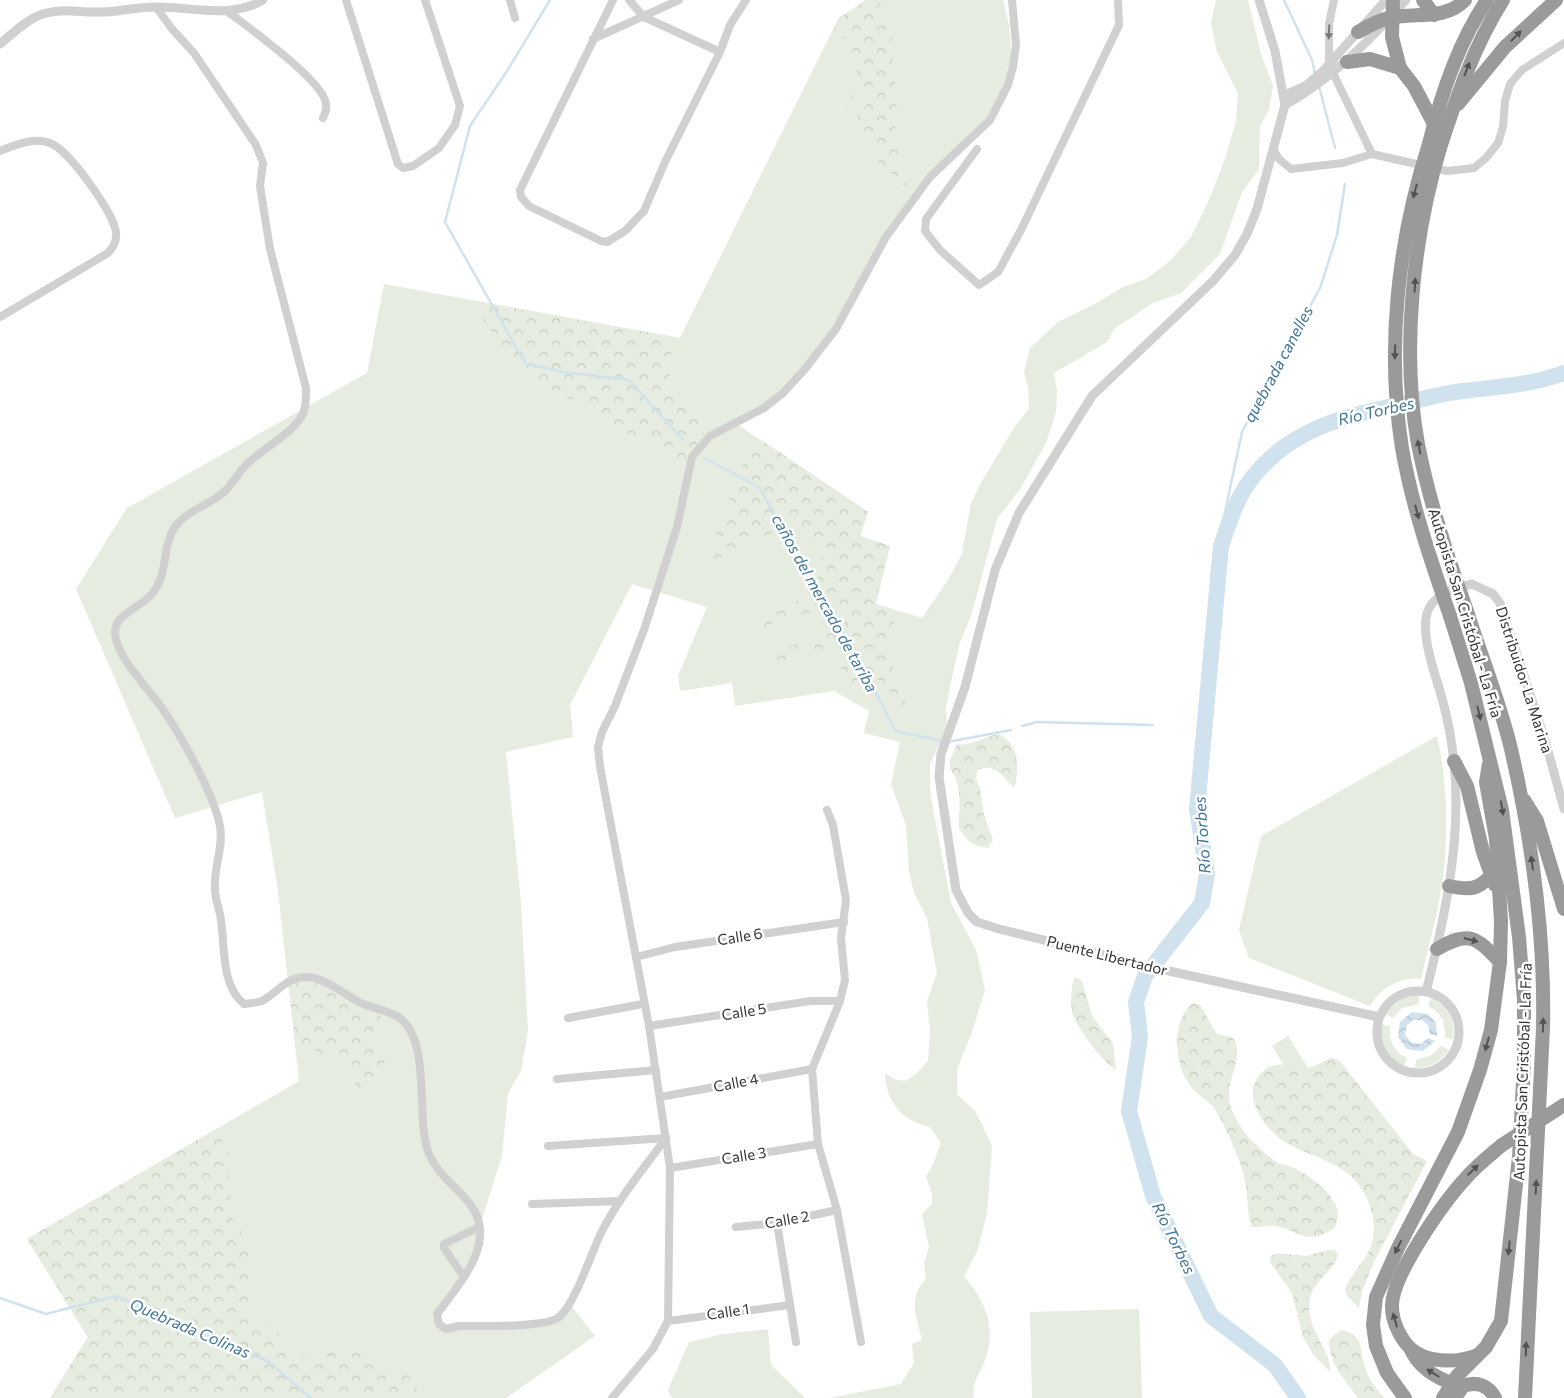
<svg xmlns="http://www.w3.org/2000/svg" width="1564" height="1398" viewBox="0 0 1564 1398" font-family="Commissioner,sans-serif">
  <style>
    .grass { fill: #e6ecdf }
    .forest { fill: url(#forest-crowns) }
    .water { fill: url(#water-waves) }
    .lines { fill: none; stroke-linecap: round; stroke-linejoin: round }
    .stream { stroke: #cfe2ee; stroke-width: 2.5 }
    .river { stroke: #cfe2ee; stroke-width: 16 }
    .minor { stroke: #d0d0d0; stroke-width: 8 }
    .tertiary { stroke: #d0d0d0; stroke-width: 9 }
    .motorway { stroke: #9a9a9a; stroke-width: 14 }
    .motorway-bridge { stroke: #9a9a9a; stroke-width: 14 }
    .oneway { fill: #7a7a7a }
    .oneway2 { fill: #525252 }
    .labels { text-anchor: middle; stroke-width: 5; stroke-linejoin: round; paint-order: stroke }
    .street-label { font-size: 15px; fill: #333; stroke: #fff }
    .water-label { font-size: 16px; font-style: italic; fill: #3f7597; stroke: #fff }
  </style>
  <defs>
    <pattern id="forest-crowns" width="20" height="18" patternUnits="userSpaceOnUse" patternTransform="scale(1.25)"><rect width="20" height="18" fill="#e6ecdf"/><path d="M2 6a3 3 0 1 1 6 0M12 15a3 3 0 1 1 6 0" fill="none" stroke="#c6cbc0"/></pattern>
    <pattern id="water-waves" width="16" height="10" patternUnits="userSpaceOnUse" patternTransform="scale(1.25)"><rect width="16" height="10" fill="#cfe2ee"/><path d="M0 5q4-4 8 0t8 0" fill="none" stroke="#b2c2cd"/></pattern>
  </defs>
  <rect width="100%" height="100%" fill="#fff"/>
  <g class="grass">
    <path d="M866,0h137l6,25 4,47 -23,48 -60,57 -44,60 -50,92 -53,64 -48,30 133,89 -8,24 30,10 -14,58 46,14 26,-38 14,-26 9,-51 11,-22 32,-53 15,-19 -1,-21 -4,-16 6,-24 28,-26 35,-17 30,-18 23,-8 24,-18 21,-24 18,-37 17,-44 10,-35 2,-28 -21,-41 -6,-29 5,-23h32l13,54 12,32 -4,24 -9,16 -1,43 -17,23 -22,62 -39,39 -28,10 -39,26 -7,13 -53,31 3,18 -1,21 -10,31 -26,46 -23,30 -25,94 -13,32 -13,61 1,24 -17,33v27l4,24 17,89 25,47 9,40 -14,45 -14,34v25l19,18 16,34 -5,68 -10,38 -13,24c23,27 34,55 19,89 -5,11 -12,21 -9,33h-145l72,-14 13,-21 -2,-19 10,-4c-5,-23 -15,-42 4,-61l-2,-15 5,-17 -7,-33 10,-10v-10l-6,-17 8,-15 7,-19 -11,-16c-28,-6 -44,-25 -45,-54l9,6 11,2 10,-6 13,-14 2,-29 -3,-31 10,-28 -10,-55 -13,-25 -5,-22 -3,-46 -15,-41 9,-42 -36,-9 5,-22 -35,-20 -99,15 -3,-23 -52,8 -2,-15 29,-69 -75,-23 -62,121 3,32 -67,15 15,151 7,127 -7,41 -13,22 -6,62 -22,71 1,16 -43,72 1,10 7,4 90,-6 22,-5 11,-14 26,33 -89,62h-456l38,-61 -61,-98 272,-158 -21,-190 -16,-99 -87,26 -99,-229 51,-81 240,-135 17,-89 296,54 158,-319z"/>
    <path d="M1437,736c10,43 11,89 7,133 -4,37 -15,74 -23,110 -21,-2 -40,8 -51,27l-121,-48 -10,-28 22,-94z"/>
    <path d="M1419,995v9l-17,4 -9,10 -7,-4c8,-12 19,-18 33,-19z"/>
    <path d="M1431,998c17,8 25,23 22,41l-8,-1c1,-15 -4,-26 -17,-32z"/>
    <path d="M1381,1024l9,2c-2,14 4,26 17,32l-3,8c-17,-8 -25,-23 -23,-42z"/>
    <polygon points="1288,1036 1308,1068 1292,1078 1272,1046"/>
    <path d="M1441,1046l8,4c-9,12 -19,18 -34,18l1,-8 16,-5z"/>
    <polygon points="1139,1309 1142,1398 1032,1398 1030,1312"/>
    <polygon points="768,1329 771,1365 805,1398 672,1398 668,1390 689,1342 723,1334"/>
  </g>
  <g class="forest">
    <path d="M866,0h15v15l12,24v36l4,18 -2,39 8,16 -2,21 6,17 -10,-4 -6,-9 -14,-11 -2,-9 -14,-21 -4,-17 -26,-24 -4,-8 26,12 13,13c2,-21 -4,-17 -9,-34 -4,-12 -3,-24 -8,-36l-18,-2 7,-17z"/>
    <polygon points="471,301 680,338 669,358 669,375 674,383 678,402 699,421 703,429 703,439 686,471 675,457 667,452 618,429 597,411 538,384 516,369"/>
    <path d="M763,441l105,71 -8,24 30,10 -15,58 17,14 9,21 -15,3 5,22 20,53 -7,2c0,-11 -4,-17 -12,-24 -3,-4 -4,-10 -9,-13 -16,-9 -35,3 -49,9 11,-20 13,-38 -16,-40l-60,17c16,-22 52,-22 69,-45l-1,-9c-20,-7 -66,15 -86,24 4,-9 10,-14 18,-19 7,-4 15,-5 22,-8 25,-12 56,-39 35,-68 -25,-35 -74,9 -101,16l-2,-8 5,-19 24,-64 9,-16z"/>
    <path d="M999,734c20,10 21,34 15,54 -12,-12 -19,-26 -37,-18l-1,9 4,9 4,27 9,25 -5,8c-15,-1 -22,-8 -29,-20 0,-18 4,-45 -9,-59v-9l7,-16c16,3 26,-8 42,-10z"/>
    <path d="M1075,977l7,4 10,35 21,28 3,26c-13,-8 -40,-43 -44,-58 -2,-11 -1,-25 3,-35z"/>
    <polygon points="318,979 381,1016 375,1041 386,1058 381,1072 368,1088 360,1089 351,1079 346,1065 308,1048 296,1049 288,981"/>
    <path d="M1192,1003l8,2 16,28 17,5c11,19 -4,36 -4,56 -1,14 9,30 18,41 8,10 18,19 28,26 4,4 9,3 14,5 17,6 42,25 48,42 2,6 0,13 -2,19 -24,18 -30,8 -55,0 -9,-3 -18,0 -28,0 -5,-14 -4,-27 -6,-41 -2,-13 -7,-28 -13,-40 -5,-13 -11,-26 -19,-38 -6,-8 -16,-12 -22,-20 -18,-23 -22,-63 0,-85z"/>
    <path d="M1332,1058l7,2 74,94 14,7 -53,101 -12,29 -3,17 -12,-12 -2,-8c15,-29 35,-36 27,-75 -3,-12 -10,-27 -20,-36 -28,-26 -68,-22 -90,-58 -6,-9 -10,-18 -9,-29 1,-11 10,-21 20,-24 13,-4 25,3 38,1 8,-2 13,-7 21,-9z"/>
    <polygon points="218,1128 224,1137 222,1144 236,1165 228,1175 231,1190 230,1215 244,1236 248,1249 248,1301 252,1315 276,1330 291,1350 304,1357 359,1348 394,1370 407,1375 417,1385 415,1398 50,1398 88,1337 27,1239"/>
    <path d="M1329,1250h5l4,4c-4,21 -28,24 -29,53 -1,22 24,49 21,65l-17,-18 -10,-17 -11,-44 -22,-31 1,-6 5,-3 30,3z"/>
    <path d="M1341,1330c24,5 18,20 24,38 4,11 11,22 20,30h-27c-13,-18 -29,-34 -29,-58z"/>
  </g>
  <polygon class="water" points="1412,1012 1428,1014 1436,1023 1437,1036 1430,1034 1428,1025 1422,1020 1413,1020 1407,1025 1405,1035 1411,1042 1421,1044 1428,1038 1435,1041 1423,1051 1407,1049 1398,1037 1400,1022"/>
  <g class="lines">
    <g class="stream">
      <polyline points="550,0 507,71 470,126 445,222 525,363 563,372 629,380 683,440"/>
      <polyline points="1284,0 1312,60 1315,74"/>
      <polyline points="1319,86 1335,148"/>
      <polyline points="704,458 759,487 862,665 895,731 943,741"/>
      <polyline points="1221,546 1225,512 1242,432 1320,288 1337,235 1345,184"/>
      <polyline points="1022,726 1037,722 1153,725"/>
      <polyline points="948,742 1011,730"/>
      <polyline points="0,1298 46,1314 116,1296 188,1325 269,1362 311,1398"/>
    </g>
    <path class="river" d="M1298,1398l-23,-33 -64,-49 -58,-120 -24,-85 11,-74 -4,-35 9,-26 57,-73 5,-29 -10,-65 24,-263c8,-23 16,-50 32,-69 38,-49 93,-61 150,-73 20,-5 40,-11 60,-13 34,-4 68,-6 101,-18"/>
    <g class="minor">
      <polyline points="346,0 398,164 403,168 413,166 439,148 455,125 460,106 425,0"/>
      <polyline points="510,0 515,18"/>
      <polyline points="613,0 520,190 521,197 529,206 601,241 607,242 625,231 644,211 665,162 720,52 730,25 746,0"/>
      <polyline points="629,0 644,17 720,52"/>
      <path d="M156,7l16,22 22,24 62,92 7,18 -3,23 10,63 36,139c0,7 0,16 -2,23 -6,19 -40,37 -55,51 -9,8 -15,20 -24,29 -12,12 -31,17 -44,29 -22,20 -10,54 -30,75 -10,12 -36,19 -36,37 0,26 38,60 51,82 18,27 48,81 54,112 4,21 -7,43 -5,64 0,10 5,20 6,30 4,27 0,66 23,84 5,-1 13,-1 18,-3 15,-8 24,-23 42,-24 20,-1 39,17 55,25 13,7 29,7 42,17 31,26 14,103 28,135 9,21 28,33 41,50 29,38 -11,80 -33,110l2,10 7,5 12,-3c20,0 89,2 101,-9 18,-16 32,-65 44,-88 17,-32 41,-61 63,-91"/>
      <path d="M227,11c22,17 94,68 99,92 1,5 -1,11 -3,15"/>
      <polyline points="593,39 679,0"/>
      <polyline points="1329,64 1329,24 1334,0"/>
      <polyline points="1333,73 1372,154"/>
      <polyline points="977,149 926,219 925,231 940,250 979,285 998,272 1021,230 1119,25 1118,0"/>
      <polyline points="1273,149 1279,159 1291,169 1343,163 1372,154 1447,171 1474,168 1486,158 1498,143 1503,127 1505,101 1510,84 1522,70 1564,43"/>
      <path d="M0,151c15,-6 36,-15 52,-7 18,8 61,68 64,88 1,9 -2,14 -8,21l-108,64"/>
      <polyline points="827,810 833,825 846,900 841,938 845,980 840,1001 812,1069 818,1144 837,1210 861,1342"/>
      <polyline points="636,957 675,947 844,922"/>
      <polyline points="568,1018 643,1004"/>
      <polyline points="649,1026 810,1001 840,1001"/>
      <polyline points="557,1079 656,1070"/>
      <polyline points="660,1097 812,1069"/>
      <polyline points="548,1146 666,1138"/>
      <polyline points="670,1168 818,1144"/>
      <polyline points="532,1204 620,1201"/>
      <polyline points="777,1223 796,1342"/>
      <polyline points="736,1227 777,1223 837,1210"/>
      <polyline points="464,1277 444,1248 444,1244 479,1227"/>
      <polyline points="668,1321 790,1305"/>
      <polyline points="612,1398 653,1349 668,1321 670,1168 649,1026 600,767 598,747 602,732 615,706 645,627 677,527 692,457 710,436 764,408 783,393 805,369 836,329 886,237 930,177 990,120 1008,85 1013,67 1016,45 1012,0"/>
    </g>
    <g class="tertiary">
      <polyline points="1259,0 1275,51 1285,105 1257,209 1247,234 1235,255 1213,281 1092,396 1019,513 995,570 965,687 941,754 939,777 956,890 968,913 977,922 999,929 1169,971 1379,1017"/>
      <path d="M0,44c12,-10 25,-23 40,-29 20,-8 40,-2 61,-3 19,0 38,-6 57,-5 35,0 73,12 105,-7"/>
      <polyline points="1285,95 1307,85 1323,71 1386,0"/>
      <path d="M1285,105c48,-27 85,-65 121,-105"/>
      <circle cx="1418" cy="1032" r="41"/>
      <path d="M1426,992c19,-75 36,-153 28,-230 -2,-18 -5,-38 -10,-56 -6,-25 -24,-68 -17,-93 6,-19 28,-25 45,-29l21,10 7,9 45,137 19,69"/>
    </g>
    <g class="motorway">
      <polyline points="1393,0 1392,37 1400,68 1414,86 1434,124"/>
      <polyline points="1423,0 1434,15"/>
      <path d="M1358,32c10,-6 21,-12 32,-14 26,-6 55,3 75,-18"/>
      <polyline points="1347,62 1370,59 1400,68"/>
      <polyline points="1458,104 1505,47 1556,0"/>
      <path d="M1429,144c12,-50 29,-101 58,-144"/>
      <path d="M1440,148c17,-52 34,-102 63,-148"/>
      <path d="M1467,611c14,45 33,91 44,138 21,91 34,185 32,279l-18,370"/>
      <polyline points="1454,761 1467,786 1483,852 1495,885"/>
      <polyline points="1524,800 1537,821 1564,909"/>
      <path d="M1449,886c24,5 31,3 47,-16"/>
      <path d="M1437,949c33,-19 39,-12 63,13"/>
      <path d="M1412,1352c10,19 31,30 51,34"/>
      <path d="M1475,1356c-20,7 -49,7 -65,-8 -10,-10 -18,-27 -18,-41 -1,-31 52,-105 73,-128 11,-13 24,-23 37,-34"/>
      <polyline points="1405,1398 1387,1373 1376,1346 1373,1325 1376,1297 1398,1248 1458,1132 1480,1070 1491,1030 1500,962 1501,921 1496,839 1486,782 1489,764"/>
      <polyline points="1443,1398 1457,1376 1486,1347 1501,1321 1519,1157 1524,1063 1524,1000 1519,937 1502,810 1471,683 1450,616"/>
      <path d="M1455,1398l8,-12c13,-5 26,-1 32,12"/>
    </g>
    <g class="motorway-bridge">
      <path d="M1429,144c-31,97 -43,203 -27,304 10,58 29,113 48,168"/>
      <path d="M1440,148c-27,90 -39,203 -22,296 11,57 29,112 49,167"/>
      <polyline points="1502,1145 1564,1105"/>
    </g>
  </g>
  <defs><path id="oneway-solid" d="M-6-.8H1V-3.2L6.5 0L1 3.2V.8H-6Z" transform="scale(1.25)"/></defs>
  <use class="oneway" href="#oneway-solid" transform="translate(1329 32) rotate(92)"/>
  <g class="oneway2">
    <use href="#oneway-solid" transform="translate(1516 36) rotate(-45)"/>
    <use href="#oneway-solid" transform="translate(1467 69) rotate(-69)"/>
    <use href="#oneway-solid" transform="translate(1415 191) rotate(105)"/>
    <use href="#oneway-solid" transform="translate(1415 285) rotate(-87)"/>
    <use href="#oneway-solid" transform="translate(1395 352) rotate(92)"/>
    <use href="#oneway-solid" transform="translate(1419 447) rotate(-101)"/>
    <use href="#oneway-solid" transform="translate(1417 512) rotate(75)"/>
    <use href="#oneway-solid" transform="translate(1479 713) rotate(77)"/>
    <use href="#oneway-solid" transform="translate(1502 808) rotate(80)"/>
    <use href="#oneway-solid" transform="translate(1532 863) rotate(-98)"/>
    <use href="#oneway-solid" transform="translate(1471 940) rotate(15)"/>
    <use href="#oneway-solid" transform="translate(1543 1025) rotate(-89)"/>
    <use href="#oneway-solid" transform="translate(1487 1044) rotate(105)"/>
    <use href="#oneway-solid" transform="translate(1473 1170) rotate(-45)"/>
    <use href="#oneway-solid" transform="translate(1536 1187) rotate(-87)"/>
    <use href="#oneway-solid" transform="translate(1398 1247) rotate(117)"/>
    <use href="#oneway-solid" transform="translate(1509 1248) rotate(96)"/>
    <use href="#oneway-solid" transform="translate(1395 1320) rotate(-106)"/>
    <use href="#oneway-solid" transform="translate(1526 1349) rotate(-88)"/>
    <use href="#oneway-solid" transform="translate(1433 1373) rotate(-148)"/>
  </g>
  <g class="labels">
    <g class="street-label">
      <text transform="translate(1465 613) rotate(73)" y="5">Autopista San Cristóbal - La Fría</text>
      <text transform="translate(1524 680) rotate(72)" y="5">Distribuidor La Marina</text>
      <text transform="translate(740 937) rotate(-9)" y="5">Calle 6</text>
      <text transform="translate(1107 956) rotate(14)" y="5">Puente Libertador</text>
      <text transform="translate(744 1012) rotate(-9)" y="5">Calle 5</text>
      <text transform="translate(1523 1072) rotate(-88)" y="5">Autopista San Cristóbal - La Fría</text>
      <text transform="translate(736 1083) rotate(-11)" y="5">Calle 4</text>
      <text transform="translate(744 1156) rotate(-9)" y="5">Calle 3</text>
      <text transform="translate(787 1220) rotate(-10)" y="5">Calle 2</text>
      <text transform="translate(728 1312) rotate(-8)" y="5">Calle 1</text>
    </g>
    <g class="water-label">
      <text transform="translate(1278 364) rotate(-62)" y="6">quebrada canelles</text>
      <text transform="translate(1376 411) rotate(-13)" y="6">Río Torbes</text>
      <text transform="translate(825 603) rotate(61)" y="6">caños del mercado de tariba</text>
      <text transform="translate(1202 835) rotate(-94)" y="6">Río Torbes</text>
      <text transform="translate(1174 1238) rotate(64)" y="6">Río Torbes</text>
      <text transform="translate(190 1328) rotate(23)" y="6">Quebrada Colinas</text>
    </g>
  </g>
</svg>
